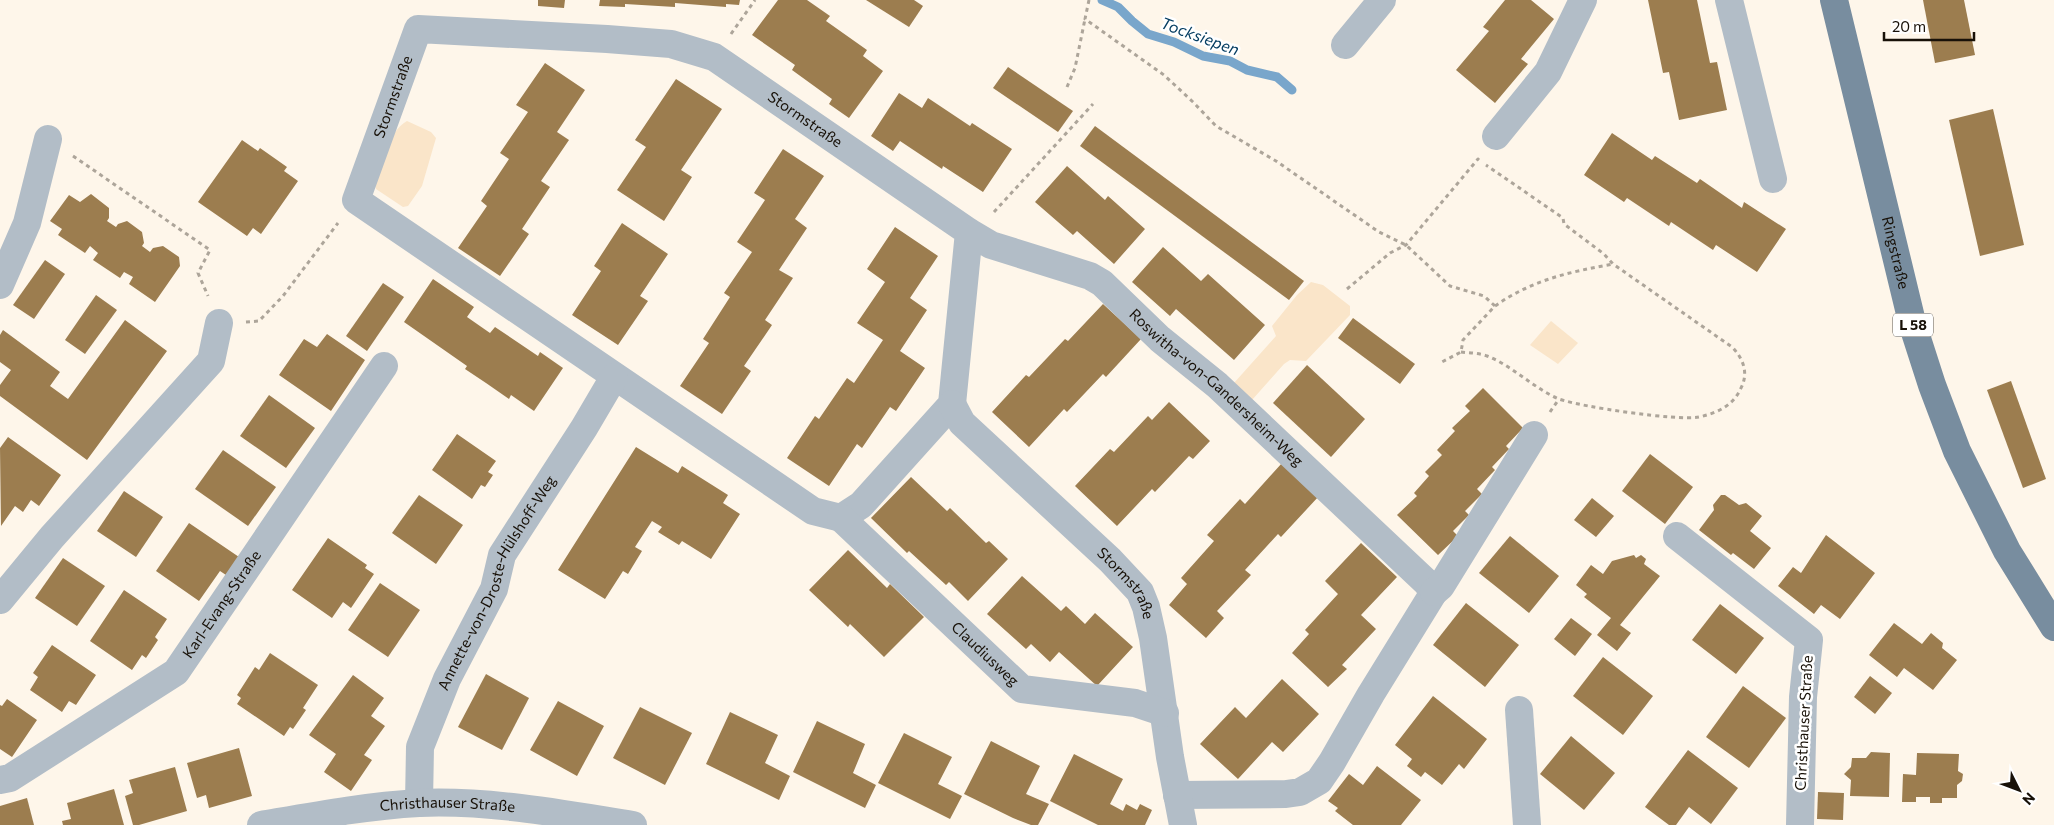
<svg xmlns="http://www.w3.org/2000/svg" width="2054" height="825" viewBox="0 0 2054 825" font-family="Commissioner,sans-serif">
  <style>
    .green { fill: #fae5c9 }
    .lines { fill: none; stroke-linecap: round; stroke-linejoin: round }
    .stream { stroke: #79a6cb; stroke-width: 9 }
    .building { fill: #9c7d4f }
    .path { stroke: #ada59a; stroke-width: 3; stroke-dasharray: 4 4; stroke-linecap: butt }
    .minor { stroke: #b2bdc7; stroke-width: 28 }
    .major { stroke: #788d9f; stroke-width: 28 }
    .labels { text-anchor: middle; stroke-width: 5; stroke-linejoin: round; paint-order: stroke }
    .shield { fill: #fff; stroke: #5d5852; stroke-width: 1 }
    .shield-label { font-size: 14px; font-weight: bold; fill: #181108 }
    .street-label { font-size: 15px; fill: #181108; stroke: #fff }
    .water-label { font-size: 16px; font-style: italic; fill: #053d61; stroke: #fff }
  </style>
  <rect width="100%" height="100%" fill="#fef6ea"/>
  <g class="green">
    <path d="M407,121l24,11 5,6 -14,48 -14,20 -5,1 -27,-18 -2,-7c8,-19 14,-50 33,-61z"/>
    <polygon points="1311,282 1323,285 1350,306 1350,315 1306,361 1290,360 1284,364 1252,400 1234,383 1276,336 1272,326 1297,295"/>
    <polygon points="1551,321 1578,343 1558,364 1530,345"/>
  </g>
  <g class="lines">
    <polyline class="stream" points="1102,0 1118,7 1132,21 1148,34 1174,42 1203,56 1230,61 1247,70 1277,77 1292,90"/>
  </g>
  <g class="building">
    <polygon points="538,0 565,0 564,8 538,6"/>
    <polygon points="600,0 740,0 739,5 726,4 726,7 675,3 675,7 625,4 625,7 599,6"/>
    <polygon points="778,0 807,0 830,16 826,21 867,50 863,56 883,71 849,118 829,104 832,99 792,70 795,65 752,35"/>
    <polygon points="866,0 914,0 923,6 909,27"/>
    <polygon points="1505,0 1531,0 1554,19 1521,59 1528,64 1495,103 1456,70 1489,31 1483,27"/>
    <polygon points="1648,0 1697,0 1710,63 1717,62 1727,110 1679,120 1669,72 1663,73"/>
    <polygon points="1923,0 1964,0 1975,55 1935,63"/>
    <polygon points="545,63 585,90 557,132 569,140 541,181 550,187 522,229 529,234 500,276 458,248 487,206 481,201 509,159 500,153 528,112 516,105"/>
    <polygon points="1008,67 1073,111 1058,132 993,88"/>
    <polygon points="676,79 722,109 681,170 692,177 664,221 617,190 646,147 635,140"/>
    <polygon points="899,93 922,108 928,98 970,126 972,123 1012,149 983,192 943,166 942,169 900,141 893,151 871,136"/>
    <polygon points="1993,109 2024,245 1980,256 1949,120"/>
    <polygon points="1095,126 1304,281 1289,300 1080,146"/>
    <polygon points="1612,133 1652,160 1655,156 1697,183 1700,179 1742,208 1744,202 1786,229 1757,272 1716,245 1713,250 1671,222 1669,226 1627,198 1624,202 1584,175"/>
    <polygon points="242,140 258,151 260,148 287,167 284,171 298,181 261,234 253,228 247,236 198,202"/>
    <polygon points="783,149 824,176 795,219 807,228 779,270 793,278 765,320 772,325 744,366 751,371 722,414 680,386 709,343 703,339 730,297 724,293 752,252 737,242 765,200 754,193"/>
    <polygon points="1067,166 1105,200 1108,196 1145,229 1114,264 1077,231 1073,235 1035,202"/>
    <polygon points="91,194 109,208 109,218 107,221 116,227 118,224 127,221 142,232 144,243 142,246 150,252 153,248 163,246 179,257 180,266 155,302 129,284 133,277 124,272 120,278 93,260 98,253 90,246 85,253 58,235 62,229 50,221 69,195 80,202"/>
    <polygon points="622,223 668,254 640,296 648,301 618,345 572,315 601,271 594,266"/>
    <polygon points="895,227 938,256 910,298 927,310 900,351 925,368 896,411 890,407 862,448 857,444 829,486 787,458 815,416 819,419 847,378 854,383 883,340 857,323 885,282 867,269"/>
    <polygon points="1163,247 1201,281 1208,274 1265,325 1234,360 1176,309 1170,316 1132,282"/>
    <polygon points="45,260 65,274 34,319 13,305"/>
    <polygon points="433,279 474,307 467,317 490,333 495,327 538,356 540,352 563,368 534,411 511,395 509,399 486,383 465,369 467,366 404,322"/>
    <polygon points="383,283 404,297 367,351 346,336"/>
    <polygon points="96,295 117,310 85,354 65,340"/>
    <polygon points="1103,304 1141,339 1106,377 1103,374 1067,412 1064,409 1029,447 992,412 1026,375 1029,377 1065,339 1068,341"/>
    <polygon points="1353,318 1415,364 1400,384 1338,338"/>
    <polygon points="125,320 167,351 87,460 0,396 0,385 11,370 0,362 0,335 3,330 60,372 50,386 68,399"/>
    <polygon points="327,334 365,360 331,411 279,375 304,339 317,347"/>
    <polygon points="1307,365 1365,419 1331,457 1273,403"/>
    <polygon points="2011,381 2046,479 2023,488 1987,390"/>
    <polygon points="1483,388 1523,428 1506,446 1509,449 1492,467 1495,470 1477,489 1482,494 1465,511 1469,515 1453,531 1458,536 1438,555 1397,515 1417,496 1414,493 1429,476 1425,472 1442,455 1437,450 1455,431 1452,428 1470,411 1465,406"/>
    <polygon points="269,395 315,428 286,468 240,436"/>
    <polygon points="1169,402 1210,441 1193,459 1189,456 1155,492 1152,489 1117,526 1075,486 1110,449 1114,452 1148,416 1152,420"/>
    <polygon points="457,434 496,461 488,472 493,475 485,487 481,485 472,499 432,470"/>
    <polygon points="8,437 61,475 39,506 31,500 23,512 15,506 1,526 0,448"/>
    <polygon points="636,447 678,473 682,466 728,495 723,503 740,514 711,559 682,541 679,545 658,532 662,527 652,521 635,547 642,551 628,574 623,571 605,599 558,570"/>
    <polygon points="223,450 276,487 248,526 195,489"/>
    <polygon points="1650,454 1693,487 1665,524 1622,491"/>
    <polygon points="1282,463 1319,496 1281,537 1278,534 1245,570 1251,575 1217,611 1224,618 1206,638 1169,605 1187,584 1181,578 1214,541 1207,535 1240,499 1245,504"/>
    <polygon points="911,477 947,511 950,508 986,543 989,541 1008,559 968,601 949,582 946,585 909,551 907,553 871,518"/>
    <polygon points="124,491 163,517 136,557 97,531"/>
    <polygon points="419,495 463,525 436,564 392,533"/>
    <polygon points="1721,495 1725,495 1739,505 1746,503 1762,516 1750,531 1771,548 1754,569 1733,553 1731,555 1699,530 1714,510 1713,505"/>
    <polygon points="1592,498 1614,516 1596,537 1574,520"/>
    <polygon points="189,523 239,557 226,575 220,571 199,601 156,571"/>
    <polygon points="1826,535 1875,573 1840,619 1821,605 1814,614 1778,586 1793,567 1801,573"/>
    <polygon points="1510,536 1559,576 1529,613 1479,573"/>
    <polygon points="328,538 367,565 365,568 374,574 351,608 343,602 332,618 292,590"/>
    <polygon points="1361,543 1397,577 1361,615 1376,629 1342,665 1347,669 1328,687 1292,653 1309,634 1305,630 1338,594 1325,581"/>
    <polygon points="848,550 887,588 890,584 924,617 884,657 850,624 848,627 809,590"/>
    <polygon points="1634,555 1636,558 1641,555 1646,559 1644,564 1660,576 1620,625 1631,633 1617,651 1597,635 1611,618 1584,597 1587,594 1576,585 1591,565 1603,574 1612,561"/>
    <polygon points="63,558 105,586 77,626 35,598"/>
    <polygon points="1022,576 1061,611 1066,606 1085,624 1095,613 1133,647 1097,686 1059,652 1050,662 1031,644 1026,649 987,614"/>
    <polygon points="380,583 420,610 388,657 348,630"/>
    <polygon points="124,590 167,619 155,637 158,640 146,658 142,655 132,670 90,641"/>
    <polygon points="1466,603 1519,645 1485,687 1433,645"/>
    <polygon points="1720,604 1764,638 1736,674 1692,640"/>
    <polygon points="1571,618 1592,634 1575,656 1554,639"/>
    <polygon points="1894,623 1922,644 1931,633 1943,643 1942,648 1957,660 1933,690 1904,668 1897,677 1869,655"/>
    <polygon points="52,645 96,675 76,705 69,701 62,712 30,690 38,677 33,673"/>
    <polygon points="270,653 318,685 303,708 306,710 293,729 290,727 284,736 237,704 241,698 237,695 255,667 259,670"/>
    <polygon points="1603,657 1653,696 1623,735 1573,696"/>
    <polygon points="486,674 529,698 502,750 458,727"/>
    <polygon points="353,675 384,698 371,716 385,726 364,755 372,760 351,791 324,772 336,754 309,735"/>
    <polygon points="1870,676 1892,693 1875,714 1854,697"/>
    <polygon points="1282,679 1319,714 1283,752 1272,742 1238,779 1200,744 1235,707 1246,718"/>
    <polygon points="1743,686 1786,718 1749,768 1706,737"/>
    <polygon points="1433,696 1487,739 1464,769 1459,764 1442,785 1425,772 1421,777 1407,766 1412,759 1395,745"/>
    <polygon points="7,699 37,720 12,757 0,749 0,705 2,706"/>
    <polygon points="558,701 604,726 577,776 530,750"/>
    <polygon points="640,707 692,733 665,785 613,758"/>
    <polygon points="730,712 778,735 765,763 790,776 779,800 706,764"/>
    <polygon points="817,721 865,744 853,773 876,785 865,808 793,772"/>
    <polygon points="904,733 952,757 938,784 962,796 950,819 878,783"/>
    <polygon points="1571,736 1615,773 1584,810 1540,774"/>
    <polygon points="991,741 1040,766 1026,794 1049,804 1038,825 1031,825 1013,818 964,794"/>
    <polygon points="239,748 252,796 209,808 206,795 197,798 187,763"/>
    <polygon points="1688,750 1738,788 1711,824 1689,807 1676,825 1669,825 1645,807"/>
    <polygon points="1871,752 1890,753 1889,797 1850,796 1851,780 1844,774 1851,767 1852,758 1866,758"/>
    <polygon points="1917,753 1959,754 1958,771 1963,774 1962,781 1957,785 1957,798 1942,798 1942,803 1930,803 1930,797 1916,797 1916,802 1902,802 1903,774 1916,775"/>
    <polygon points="1074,754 1123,779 1110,804 1123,811 1126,804 1137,810 1140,804 1152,810 1145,825 1098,825 1050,801"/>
    <polygon points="1377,766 1421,800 1401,825 1353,825 1335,811 1338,808 1328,801 1349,774 1363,785"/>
    <polygon points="175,767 187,811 139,825 133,825 125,796 133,793 129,780"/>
    <polygon points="114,789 124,825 63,825 62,821 71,819 67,803"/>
    <polygon points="1818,792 1844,793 1843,820 1817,819"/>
    <polygon points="27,798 34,825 0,825 0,806"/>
  </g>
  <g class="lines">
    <g class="path">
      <polyline points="1089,0 1085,19 1164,75 1193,102 1216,126 1276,161 1379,232 1406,245 1450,286 1484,296 1495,306 1463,340 1461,352 1440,363"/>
      <polyline points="731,34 755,0"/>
      <polyline points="1067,87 1075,68 1085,19"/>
      <polyline points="73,156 210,250 198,273 208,296"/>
      <polyline points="994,212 1093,104"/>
      <polyline points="1347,289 1390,253 1406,245 1478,159 1479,160"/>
      <path d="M1495,306c37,-26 74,-34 118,-42"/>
      <polyline points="246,322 259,321 283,296 338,223"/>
      <path d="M1461,352c9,1 18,1 26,4 26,10 46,32 72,43 22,8 118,22 140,18 18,-4 34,-11 42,-29 8,-15 2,-30 -9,-41l-119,-83 -9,-10 -40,-30 -1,-6 -77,-53"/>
      <polyline points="1550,412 1559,399"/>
    </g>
    <g class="minor">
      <polyline points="1729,0 1773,179"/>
      <polyline points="1345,45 1382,0"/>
      <polyline points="1496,136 1548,72 1583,0"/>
      <path id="s1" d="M969,232l-17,172 -91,101 -20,13 -28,-7 -457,-311 62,-171 189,10 64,5 43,13 255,175 22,13 99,31 12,7 58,56 57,46 209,197 8,10 -63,102 -39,68 -13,19 -19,11 -14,2 -109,1"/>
      <polyline points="0,285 27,223 48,139"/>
      <path id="s2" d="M952,404l10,19 148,137 30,32 6,15 7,31 17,119 13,68"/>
      <path id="s3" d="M841,518l181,171 113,14 30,10"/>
      <polyline points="1677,536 1809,640 1803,697 1800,825"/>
      <polyline points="1434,592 1441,586 1534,435"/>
      <polyline points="0,600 52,537 211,361 219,323"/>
      <polyline points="1519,710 1527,825"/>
      <path id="s4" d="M0,780l10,-2 166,-106 208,-306"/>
      <path id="s5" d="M419,803l1,-56 27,-68 47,-90 8,-34 82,-127 30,-51"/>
      <path id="s6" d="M261,825c52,-9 105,-19 158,-22 72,-3 144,11 214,22"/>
    </g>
    <path class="major" id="s7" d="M1834,0l79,326 19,59 25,66 50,100 47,76"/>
  </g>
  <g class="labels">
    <rect class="shield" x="1893" y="313.5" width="40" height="23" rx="4"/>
    <g class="shield-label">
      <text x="1913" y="330">L 58</text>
    </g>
    <g class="street-label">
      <text dy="5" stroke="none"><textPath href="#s1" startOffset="1024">Stormstraße</textPath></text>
      <text dy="5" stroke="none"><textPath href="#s1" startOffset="1505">Stormstraße</textPath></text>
      <text dy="5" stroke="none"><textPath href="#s7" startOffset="260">Ringstraße</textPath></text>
      <text dy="5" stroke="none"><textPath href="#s1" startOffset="2002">Roswitha-von-Gandersheim-Weg</textPath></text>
      <text dy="5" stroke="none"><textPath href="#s5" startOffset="238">Annette-von-Droste-Hülshoff-Weg</textPath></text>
      <text dy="5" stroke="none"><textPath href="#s2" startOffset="252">Stormstraße</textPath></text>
      <text dy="5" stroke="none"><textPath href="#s4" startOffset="289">Karl-Evang-Straße</textPath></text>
      <text dy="5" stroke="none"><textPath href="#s3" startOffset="198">Claudiusweg</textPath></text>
      <text transform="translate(1804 723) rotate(-87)" y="5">Christhauser Straße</text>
      <text dy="5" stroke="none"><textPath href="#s6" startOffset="188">Christhauser Straße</textPath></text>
    </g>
    <g class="water-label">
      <text transform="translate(1200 36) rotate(20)" y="6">Tocksiepen</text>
    </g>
  </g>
  <g transform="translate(2019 790) rotate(132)" stroke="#ffffff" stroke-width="4" paint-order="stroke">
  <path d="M0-4L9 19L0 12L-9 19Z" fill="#181108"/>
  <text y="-8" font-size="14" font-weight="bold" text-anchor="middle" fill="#181108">N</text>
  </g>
  <path d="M1884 32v8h90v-8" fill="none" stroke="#181108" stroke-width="2.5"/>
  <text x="1892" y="32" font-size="15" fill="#181108" stroke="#ffffff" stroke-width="4" paint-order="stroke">20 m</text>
</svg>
